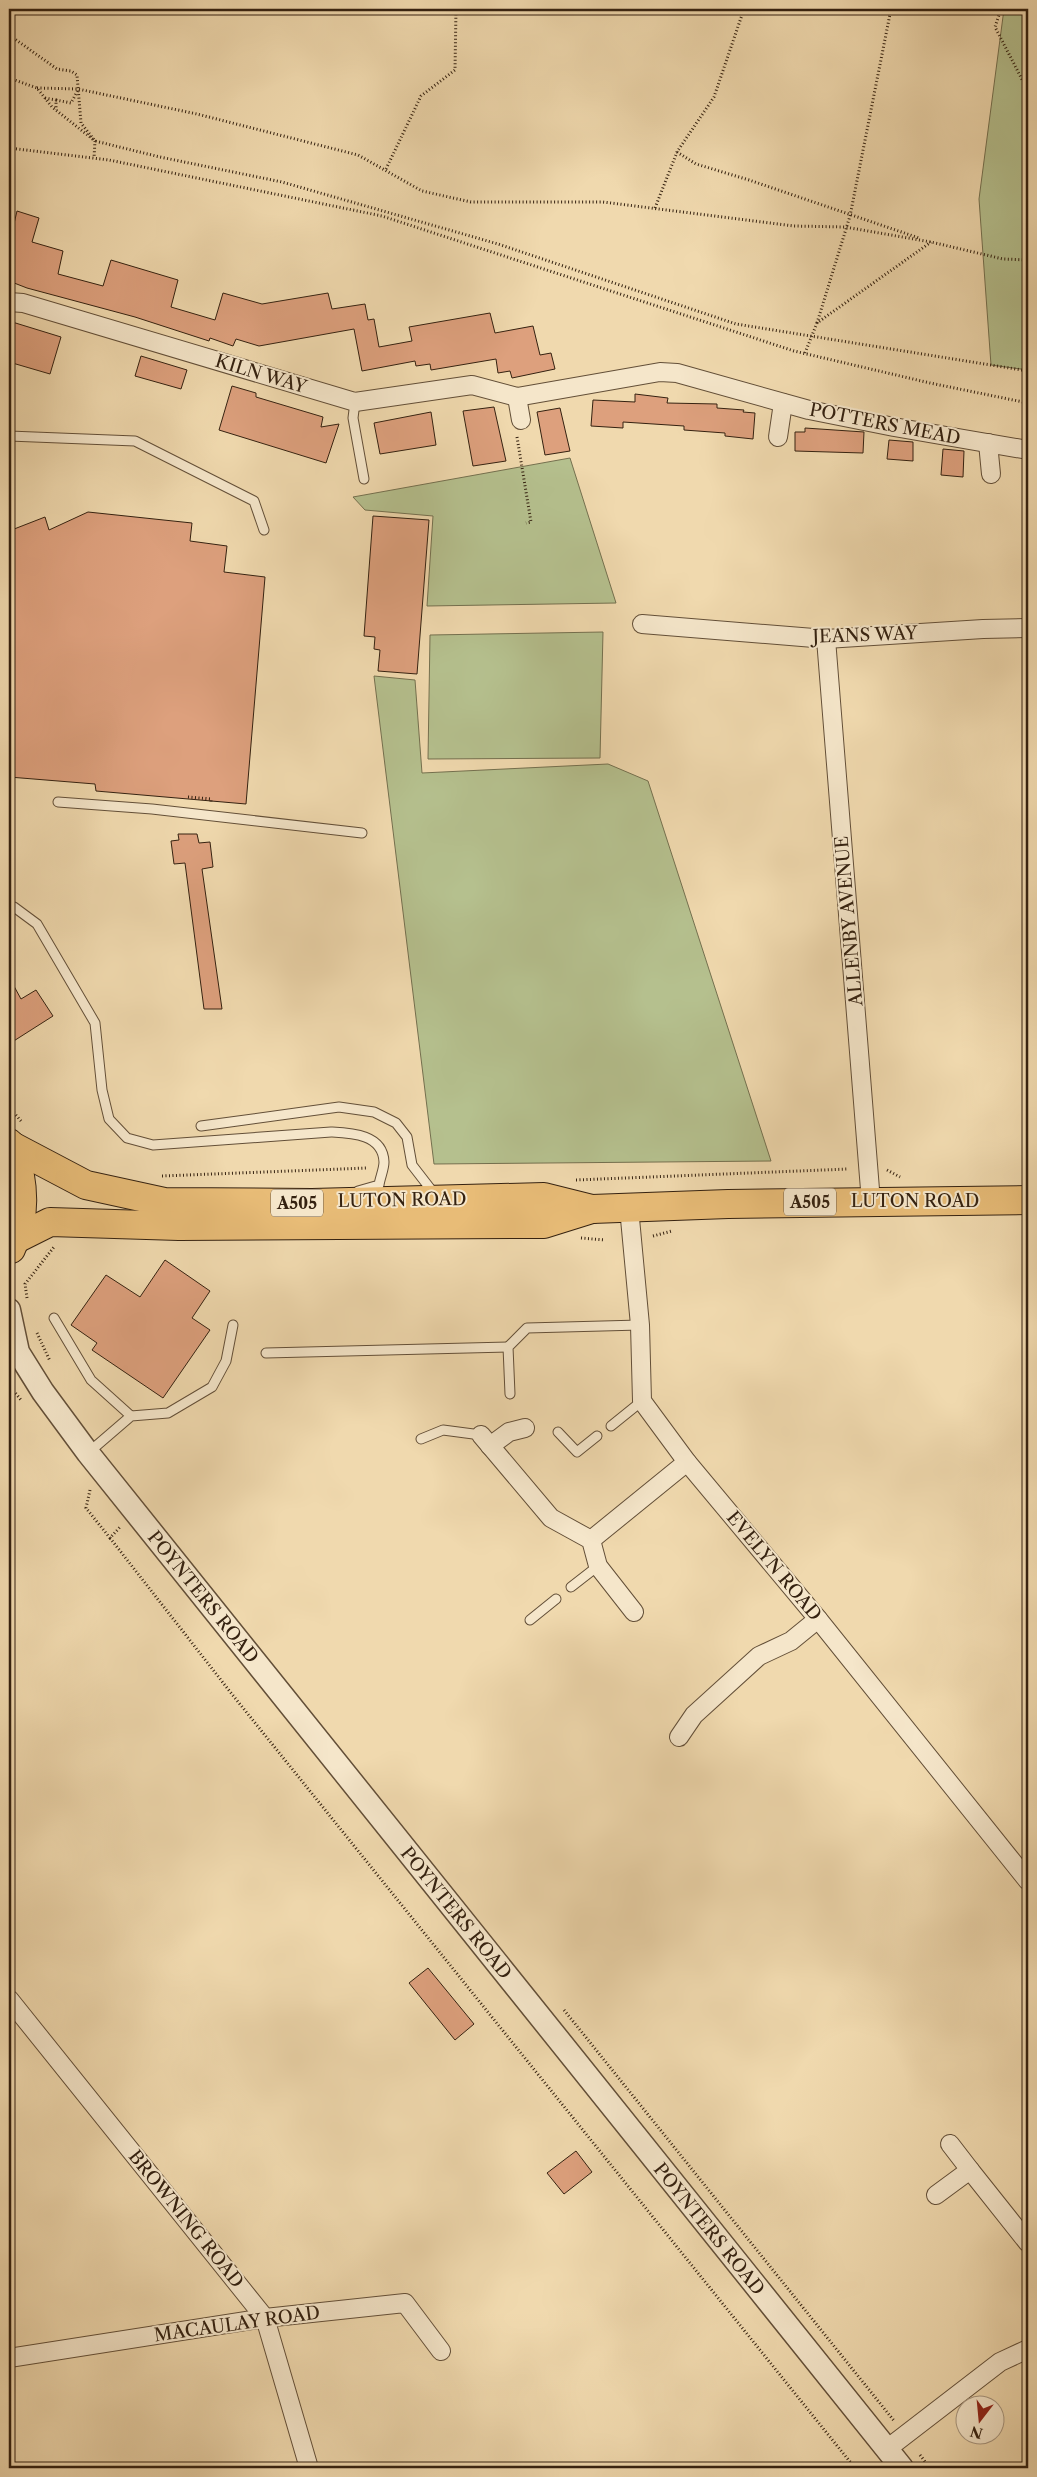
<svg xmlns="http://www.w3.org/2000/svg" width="1037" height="2477" viewBox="0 0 1037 2477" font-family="'Libre Caslon Text',serif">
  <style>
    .green { fill: #b5c08e; stroke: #74704f }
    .building { fill: #dda07d; stroke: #342110 }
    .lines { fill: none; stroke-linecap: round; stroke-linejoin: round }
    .service-casing { stroke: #634f38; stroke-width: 11 }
    .minor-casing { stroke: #634f38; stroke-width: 20 }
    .tertiary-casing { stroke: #634f38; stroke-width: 25 }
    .primary-casing { stroke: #342110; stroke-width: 30 }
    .path { stroke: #342110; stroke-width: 3; stroke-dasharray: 1 2.5; stroke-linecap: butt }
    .service { stroke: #f5e6ca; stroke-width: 9 }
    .minor { stroke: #f5e6ca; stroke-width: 18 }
    .tertiary { stroke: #f5e6ca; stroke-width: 22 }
    .primary { stroke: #e8bc77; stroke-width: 28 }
    .labels { text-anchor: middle; stroke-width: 4; stroke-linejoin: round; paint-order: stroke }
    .shield { fill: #f5e6ca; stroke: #6e5c48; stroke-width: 1 }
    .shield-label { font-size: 16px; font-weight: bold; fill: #342110 }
    .street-label { font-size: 18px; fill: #342110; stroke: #f5e6ca }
  </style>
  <rect width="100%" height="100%" fill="#f0d9ae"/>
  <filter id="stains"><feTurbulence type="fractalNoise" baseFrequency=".004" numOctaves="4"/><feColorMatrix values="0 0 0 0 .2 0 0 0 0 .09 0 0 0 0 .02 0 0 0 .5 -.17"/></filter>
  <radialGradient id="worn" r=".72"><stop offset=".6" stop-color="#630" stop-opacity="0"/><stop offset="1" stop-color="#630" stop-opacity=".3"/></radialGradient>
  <g class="green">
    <polygon points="1004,9 1028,9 1028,370 991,365 979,199"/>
    <polygon points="570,458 616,603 427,606 433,516 365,510 353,497"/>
    <polygon points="603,632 600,758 428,759 430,635"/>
    <polygon points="374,676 415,680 422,773 608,764 648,781 771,1161 434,1164"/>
  </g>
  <g class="building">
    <polygon points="17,211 39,218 32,242 63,251 58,274 103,286 111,260 178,280 171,307 215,320 223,293 262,304 328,293 332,309 365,304 368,320 374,319 379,347 412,341 409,327 490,313 495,333 533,326 540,355 551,353 555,369 512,378 510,371 498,373 496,359 431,370 430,364 416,366 415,361 362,371 354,329 259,346 236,339 233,346 210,338 209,341 135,317 27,288 9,281 9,245"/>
    <polygon points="9,321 61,337 50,374 9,362"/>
    <polygon points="141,356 187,370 181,389 135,376"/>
    <polygon points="232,386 256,393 256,397 323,417 321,427 339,424 326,463 219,430"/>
    <polygon points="635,394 668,398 667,403 717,404 717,408 744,410 743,412 755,413 753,439 725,436 725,433 684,430 684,426 623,422 623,428 591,426 593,400 635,402"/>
    <polygon points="494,407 506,461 473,466 463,411"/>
    <polygon points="560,408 570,451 545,455 537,412"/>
    <polygon points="431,412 436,445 380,454 374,423"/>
    <polygon points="805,428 864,432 863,453 795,451 795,432 805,432"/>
    <polygon points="889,440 913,442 913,461 887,459"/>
    <polygon points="943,449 964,451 963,477 941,475"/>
    <polygon points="88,512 192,523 190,541 227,546 224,572 265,577 246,804 96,791 95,784 9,777 9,531 45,517 49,530"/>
    <polygon points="373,516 429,520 417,674 378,671 380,650 374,649 375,637 364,636"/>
    <polygon points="178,834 197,834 199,843 210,842 213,867 202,869 222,1009 204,1009 185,863 174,864 171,841 179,840"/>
    <polygon points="9,977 21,999 36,990 53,1016 9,1044"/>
    <polygon points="165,1260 210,1291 192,1318 210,1330 163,1398 92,1350 97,1343 71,1325 106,1275 140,1297"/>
    <polygon points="428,1968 474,2024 455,2040 409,1983"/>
    <polygon points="576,2151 592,2172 564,2194 547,2173"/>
  </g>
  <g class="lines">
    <g class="service-casing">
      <g id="service">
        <polyline points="355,402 353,418 364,479"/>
        <polyline points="9,436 135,441 254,501 264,530"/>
        <polyline points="58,802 152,809 362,833"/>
        <path d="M9,909l5,-2 23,17 58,99 7,67 7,29 18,19 26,7 178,-13c20,1 52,2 53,30 0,7 -4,16 -5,23l-21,6"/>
        <polyline points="201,1126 339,1107 374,1112 396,1123 407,1137 412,1165 436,1196"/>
        <polyline points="54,1318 91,1380 131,1416"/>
        <polyline points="266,1353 508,1347"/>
        <polyline points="510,1394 508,1347 527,1328 640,1325"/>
        <polyline points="611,1426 642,1401"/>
        <polyline points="558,1432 577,1452 597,1436"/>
        <polyline points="421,1439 443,1430 481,1435"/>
        <polyline points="88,1453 131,1416 168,1413 212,1387 226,1361 233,1325"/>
        <polyline points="571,1587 598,1566"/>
        <polyline points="530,1620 556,1599"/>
      </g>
    </g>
    <g class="minor-casing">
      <g id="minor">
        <polyline points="9,302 23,303 355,402 472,385 517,397 660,372 677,373 809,410 894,427 1028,450"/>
        <polyline points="517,397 521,420"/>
        <polyline points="778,437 783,403"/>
        <polyline points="988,443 991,474"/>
        <polyline points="642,624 826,639 983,629 1028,628"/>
        <polyline points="826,639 871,1202"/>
        <polyline points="629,1208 640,1325 642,1401 687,1462 818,1619 1028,1881"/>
        <polyline points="481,1435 551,1518 591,1540 598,1566 634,1612"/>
        <polyline points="490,1446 509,1432 525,1428"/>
        <polyline points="591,1540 687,1462"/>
        <polyline points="679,1737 694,1715 759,1656 791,1641 818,1619"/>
        <polyline points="9,1999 265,2318 309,2468"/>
        <polyline points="950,2144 970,2170"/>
        <polyline points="936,2195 970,2170 1028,2243"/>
        <polyline points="9,2358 265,2318 405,2303 441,2351"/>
        <polyline points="887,2449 1000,2362 1028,2349"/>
      </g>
    </g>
    <g class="tertiary-casing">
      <polyline id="tertiary" points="9,1310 18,1352 43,1392 88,1453 902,2468"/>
    </g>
    <g class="primary-casing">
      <g id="primary">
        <path d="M9,1143l3,3c12,34 16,69 -1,103"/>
        <polyline points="12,1146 86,1185 164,1202 312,1203 544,1197 592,1209"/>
        <polyline points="16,1239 50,1222 179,1226 528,1224 544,1224 592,1209 728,1204 1028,1200"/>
      </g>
    </g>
    <g class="path">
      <polyline points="1001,9 995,27 1028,91"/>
      <polyline points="9,32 12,37 57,69 71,71 77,75 81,123 95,141 160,157 282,182 498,244 736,324 1028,371"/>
      <polyline points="9,78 37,88 52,107 95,141 94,158"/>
      <polyline points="37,88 78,89 197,114 358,155 422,191 471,202 603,202 794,226 845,227 931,242 1003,259 1028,260"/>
      <polyline points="45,98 56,100 56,110"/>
      <polyline points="56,100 71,103 78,90"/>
      <polyline points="9,148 109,160 382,216 794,351 930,383 1028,403"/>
      <polyline points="677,152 696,164 749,180 919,238"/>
      <polyline points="386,169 421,96 455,70 456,9"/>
      <polyline points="655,208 677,152 714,97 744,9"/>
      <polyline points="817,323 850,216 891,9"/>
      <polyline points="805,353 817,323 931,242"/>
      <polyline points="517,437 531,522 526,523"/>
      <polyline points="188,797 211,799 211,802"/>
      <polyline points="9,1107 21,1121"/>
      <polyline points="887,1170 900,1177"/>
      <polyline points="162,1176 367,1168"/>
      <polyline points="576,1180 848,1169"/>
      <polyline points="653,1236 672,1231"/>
      <polyline points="581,1238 605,1240"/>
      <polyline points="27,1298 25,1284 54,1247"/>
      <polyline points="37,1333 50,1361"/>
      <polyline points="9,1385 21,1400"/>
      <polyline points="90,1490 86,1508 110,1538 121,1526"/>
      <polyline points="110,1538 235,1698 855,2468"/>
      <polyline points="564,2010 895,2422"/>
      <polyline points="920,2455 930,2468"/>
    </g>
    <use href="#service" class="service"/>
    <use href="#minor" class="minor"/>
    <use href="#tertiary" class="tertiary"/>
    <use href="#primary" class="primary"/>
  </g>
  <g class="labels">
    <g class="shield">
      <rect x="784" y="1188.5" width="52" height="27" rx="4"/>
      <rect x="271" y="1189.5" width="52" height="27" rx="4"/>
    </g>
    <g class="shield-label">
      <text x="810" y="1208">A505</text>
      <text x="297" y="1209">A505</text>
    </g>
    <g class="street-label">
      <text transform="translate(261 374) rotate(17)" y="6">KILN WAY</text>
      <text transform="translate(885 424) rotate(11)" y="6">POTTERS MEAD</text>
      <text transform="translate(865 635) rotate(-2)" y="6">JEANS WAY</text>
      <text transform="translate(849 921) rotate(-95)" y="6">ALLENBY AVENUE</text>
      <text transform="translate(402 1200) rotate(-1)" y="6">LUTON ROAD</text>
      <text x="915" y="1207">LUTON ROAD</text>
      <text transform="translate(774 1566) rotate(50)" y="6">EVELYN ROAD</text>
      <text transform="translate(203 1597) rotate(51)" y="6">POYNTERS ROAD</text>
      <text transform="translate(456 1913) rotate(51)" y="6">POYNTERS ROAD</text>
      <text transform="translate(186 2219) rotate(51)" y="6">BROWNING ROAD</text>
      <text transform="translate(709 2229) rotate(51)" y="6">POYNTERS ROAD</text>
      <text transform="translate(237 2324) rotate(-8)" y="6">MACAULAY ROAD</text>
    </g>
  </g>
  <rect width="1037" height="2477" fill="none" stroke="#f0d9ae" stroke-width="30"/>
  <rect x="10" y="10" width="1017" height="2457" fill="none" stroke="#342110" stroke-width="2.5"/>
  <rect x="15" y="15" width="1007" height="2447" fill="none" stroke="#342110"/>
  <g transform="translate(980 2420) rotate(196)"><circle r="24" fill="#f5e6ca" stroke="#a89780"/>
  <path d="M0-4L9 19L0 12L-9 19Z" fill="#8f2418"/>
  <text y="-8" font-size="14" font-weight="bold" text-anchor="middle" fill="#342110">N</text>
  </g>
  <rect width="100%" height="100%" filter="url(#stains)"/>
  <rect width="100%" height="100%" fill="url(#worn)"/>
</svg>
